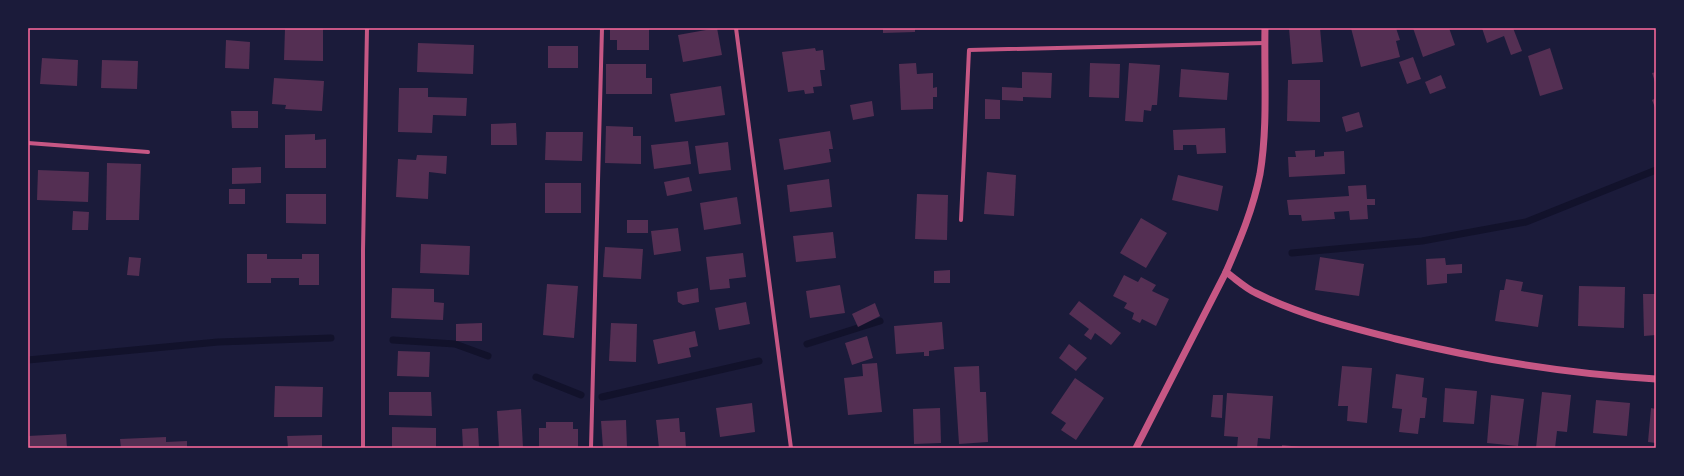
<svg xmlns="http://www.w3.org/2000/svg" width="1684" height="476" viewBox="0 0 1684 476" font-family="'Nunito Sans',sans-serif">
  <style>
    .lines { fill: none; stroke-linecap: round; stroke-linejoin: round }
    .stream { stroke: #12122b; stroke-width: 7 }
    .building { fill: #542f53 }
    .minor { stroke: #c65784; stroke-width: 4 }
    .tertiary { stroke: #c65784; stroke-width: 7 }
    .neatline { fill: none; stroke: #ff6b9d; stroke-width: 1.5 }
  </style>
  <rect width="100%" height="100%" fill="#1b1b3a"/>
  <g class="lines">
    <g class="stream">
      <polyline points="1292,253 1422,241 1526,222 1656,170"/>
      <polyline points="393,340 455,344 488,356"/>
      <polyline points="807,344 880,321"/>
      <polyline points="28,360 218,342 331,338"/>
      <polyline points="536,377 581,395"/>
      <polyline points="602,397 759,361"/>
    </g>
  </g>
  <g class="building">
    <polygon points="285,28 323,28 323,61 284,60"/>
    <polygon points="610,28 649,28 649,50 617,50 617,40 610,40"/>
    <polygon points="717,28 722,55 683,62 678,35"/>
    <polygon points="883,28 915,28 915,32 883,33"/>
    <polygon points="1289,28 1320,28 1323,62 1292,64"/>
    <polygon points="1351,28 1396,28 1400,40 1396,41 1400,57 1361,67"/>
    <polygon points="1413,28 1449,28 1455,45 1423,57"/>
    <polygon points="1482,28 1513,28 1522,51 1511,55 1504,36 1487,43"/>
    <polygon points="226,40 250,42 249,69 225,68"/>
    <polygon points="418,43 474,45 473,74 417,72"/>
    <rect x="548" y="46" width="30" height="22"/>
    <polygon points="815,48 816,51 823,50 825,70 820,70 822,86 813,87 814,93 805,94 804,90 788,92 782,52"/>
    <polygon points="1550,48 1563,89 1540,96 1528,56"/>
    <polygon points="1413,57 1421,79 1407,84 1399,62"/>
    <polygon points="42,58 78,60 77,86 40,84"/>
    <polygon points="102,60 138,61 137,89 101,88"/>
    <polygon points="916,63 917,74 933,73 933,88 937,87 937,97 933,97 933,109 901,110 899,64"/>
    <polygon points="1090,63 1120,64 1119,98 1089,97"/>
    <polygon points="1129,63 1160,65 1157,105 1152,105 1151,111 1144,110 1143,122 1125,121"/>
    <polygon points="606,64 646,64 646,78 652,78 652,94 606,94"/>
    <polygon points="1181,69 1229,73 1227,100 1179,97"/>
    <polygon points="1022,72 1052,73 1051,98 1023,97 1023,101 1002,100 1002,87 1022,88"/>
    <polygon points="1656,72 1656,85 1652,73"/>
    <polygon points="1441,75 1446,88 1430,94 1425,82"/>
    <polygon points="274,78 324,81 322,111 285,109 286,105 272,104"/>
    <polygon points="1288,80 1320,80 1320,122 1287,121"/>
    <polygon points="721,86 725,115 675,122 670,94"/>
    <polygon points="399,88 428,88 428,97 467,98 466,116 433,115 432,133 398,132"/>
    <polygon points="1656,98 1656,110 1652,100"/>
    <polygon points="985,99 1000,100 1000,119 985,119"/>
    <polygon points="872,101 874,116 853,120 850,105"/>
    <polygon points="231,111 258,111 258,128 232,128"/>
    <polygon points="1359,112 1363,127 1346,132 1342,117"/>
    <polygon points="516,123 517,145 491,145 491,124"/>
    <polygon points="606,126 633,127 633,136 641,136 641,164 605,163"/>
    <polygon points="1225,128 1226,153 1197,154 1196,145 1183,145 1183,150 1174,150 1173,130"/>
    <polygon points="830,131 833,149 829,149 831,162 784,170 779,139"/>
    <polygon points="546,132 583,132 582,161 545,160"/>
    <polygon points="315,134 315,140 326,139 326,168 285,168 285,135"/>
    <polygon points="688,141 691,164 654,169 651,145"/>
    <polygon points="728,142 731,170 699,174 695,146"/>
    <polygon points="1315,150 1315,157 1324,156 1324,152 1344,151 1345,174 1289,177 1288,157 1296,157 1295,151"/>
    <polygon points="417,155 447,156 446,174 429,172 428,199 396,197 398,159 416,160"/>
    <polygon points="107,163 141,164 139,220 106,220"/>
    <polygon points="261,167 261,183 232,184 232,168"/>
    <polygon points="38,170 89,172 88,202 37,200"/>
    <polygon points="987,172 1016,175 1014,216 984,214"/>
    <polygon points="1178,175 1223,186 1218,211 1172,200"/>
    <polygon points="689,177 692,191 667,196 664,182"/>
    <polygon points="829,179 832,207 790,212 787,185"/>
    <rect x="545" y="183" width="36" height="30"/>
    <polygon points="1366,185 1367,199 1375,199 1375,205 1367,205 1368,219 1350,220 1349,211 1334,212 1335,219 1302,221 1301,215 1289,215 1287,200 1349,196 1348,186"/>
    <rect x="229" y="189" width="16" height="15"/>
    <polygon points="286,194 326,194 326,224 286,223"/>
    <polygon points="917,194 948,195 947,240 915,239"/>
    <polygon points="737,197 741,224 704,230 700,203"/>
    <polygon points="73,211 89,212 88,230 72,230"/>
    <polygon points="1141,218 1167,233 1146,268 1120,253"/>
    <rect x="627" y="220" width="21" height="13"/>
    <polygon points="678,228 681,251 654,255 651,231"/>
    <polygon points="833,232 836,258 796,262 793,236"/>
    <polygon points="421,244 470,246 469,275 420,273"/>
    <polygon points="605,247 643,249 641,279 603,277"/>
    <polygon points="743,253 746,277 729,279 730,288 710,290 706,257"/>
    <polygon points="247,254 267,254 267,259 302,259 302,254 319,254 319,285 299,285 299,278 271,278 271,283 247,283"/>
    <polygon points="129,257 141,258 139,276 127,275"/>
    <polygon points="1320,257 1364,264 1359,296 1315,290"/>
    <polygon points="1445,258 1446,265 1462,264 1462,273 1447,274 1447,283 1427,285 1426,259"/>
    <polygon points="950,270 950,283 934,283 934,271"/>
    <polygon points="1124,275 1138,282 1141,277 1156,285 1152,291 1169,299 1156,326 1142,319 1140,323 1132,319 1134,313 1124,308 1127,303 1113,296"/>
    <polygon points="1506,279 1523,282 1521,291 1543,295 1538,327 1495,321 1500,290 1504,290"/>
    <polygon points="547,284 578,286 574,338 543,335"/>
    <polygon points="840,285 845,313 810,318 806,291"/>
    <polygon points="1579,286 1625,287 1624,328 1578,326"/>
    <polygon points="392,288 434,289 434,302 444,303 443,320 391,318"/>
    <polygon points="698,288 699,302 683,305 678,302 677,292"/>
    <polygon points="1643,294 1656,294 1656,335 1644,336"/>
    <polygon points="1079,301 1121,333 1111,345 1095,333 1091,340 1084,335 1089,329 1069,314"/>
    <polygon points="746,302 750,324 719,330 715,308"/>
    <polygon points="875,303 880,316 858,327 852,314"/>
    <polygon points="942,322 944,349 929,351 929,356 924,356 924,352 896,354 894,326"/>
    <polygon points="482,323 482,341 456,341 456,324"/>
    <polygon points="611,323 637,324 636,362 609,361"/>
    <polygon points="695,331 698,346 689,348 691,357 658,364 653,340"/>
    <polygon points="867,336 873,358 852,365 845,343"/>
    <polygon points="1069,344 1087,358 1076,371 1059,358"/>
    <polygon points="398,351 430,352 429,377 397,376"/>
    <polygon points="877,363 882,412 848,415 844,378 863,376 862,364"/>
    <polygon points="979,366 980,392 986,392 988,442 959,444 954,367"/>
    <polygon points="1342,366 1372,368 1367,423 1347,421 1348,406 1338,406"/>
    <polygon points="1396,374 1424,378 1422,397 1427,398 1425,418 1420,418 1418,434 1399,432 1402,409 1392,408"/>
    <polygon points="1075,378 1104,398 1076,440 1061,430 1066,423 1051,413"/>
    <polygon points="275,386 323,387 322,417 274,417"/>
    <polygon points="1445,388 1477,391 1474,424 1443,422"/>
    <polygon points="389,392 431,392 432,416 389,415"/>
    <polygon points="1542,392 1571,395 1567,432 1557,431 1555,448 1536,448"/>
    <polygon points="1227,393 1273,396 1270,439 1258,438 1257,448 1237,448 1238,437 1224,436"/>
    <polygon points="1213,395 1223,395 1222,418 1211,417"/>
    <polygon points="1491,395 1524,399 1518,446 1487,443"/>
    <polygon points="1596,400 1630,403 1627,436 1593,433"/>
    <polygon points="752,403 755,432 720,437 716,408"/>
    <polygon points="940,408 941,443 914,444 913,409"/>
    <polygon points="1651,408 1656,409 1656,443 1648,442"/>
    <polygon points="521,409 523,448 499,448 497,411"/>
    <polygon points="679,418 680,432 685,432 686,448 659,448 656,420"/>
    <polygon points="626,420 627,448 603,448 601,421"/>
    <polygon points="546,422 573,422 573,429 578,429 578,448 539,448 539,428 546,428"/>
    <polygon points="392,427 436,428 436,448 392,448"/>
    <polygon points="478,428 479,448 463,448 462,429"/>
    <polygon points="66,434 67,448 28,448 28,436"/>
    <polygon points="322,435 322,448 288,448 287,436"/>
    <polygon points="166,437 166,442 187,441 187,448 121,448 120,439"/>
    <polygon points="1282,445 1301,447 1301,448 1282,448"/>
  </g>
  <g class="lines">
    <g class="minor">
      <polyline points="736,28 791,448"/>
      <polyline points="28,143 148,152"/>
      <polyline points="961,220 969,50 1265,43"/>
      <polyline points="363,448 363,250 367,28"/>
      <polyline points="591,448 602,28"/>
    </g>
    <g class="tertiary">
      <path d="M1265,28c-1,48 3,98 -5,146 -7,35 -20,66 -34,98 10,7 19,16 30,21 44,22 93,34 140,46 86,21 172,35 260,40"/>
      <polyline points="1136,448 1226,272"/>
    </g>
  </g>
  <rect width="1684" height="476" fill="none" stroke="#1b1b3a" stroke-width="58"/>
  <rect x="29" y="29" width="1626" height="418" class="neatline"/>
</svg>
